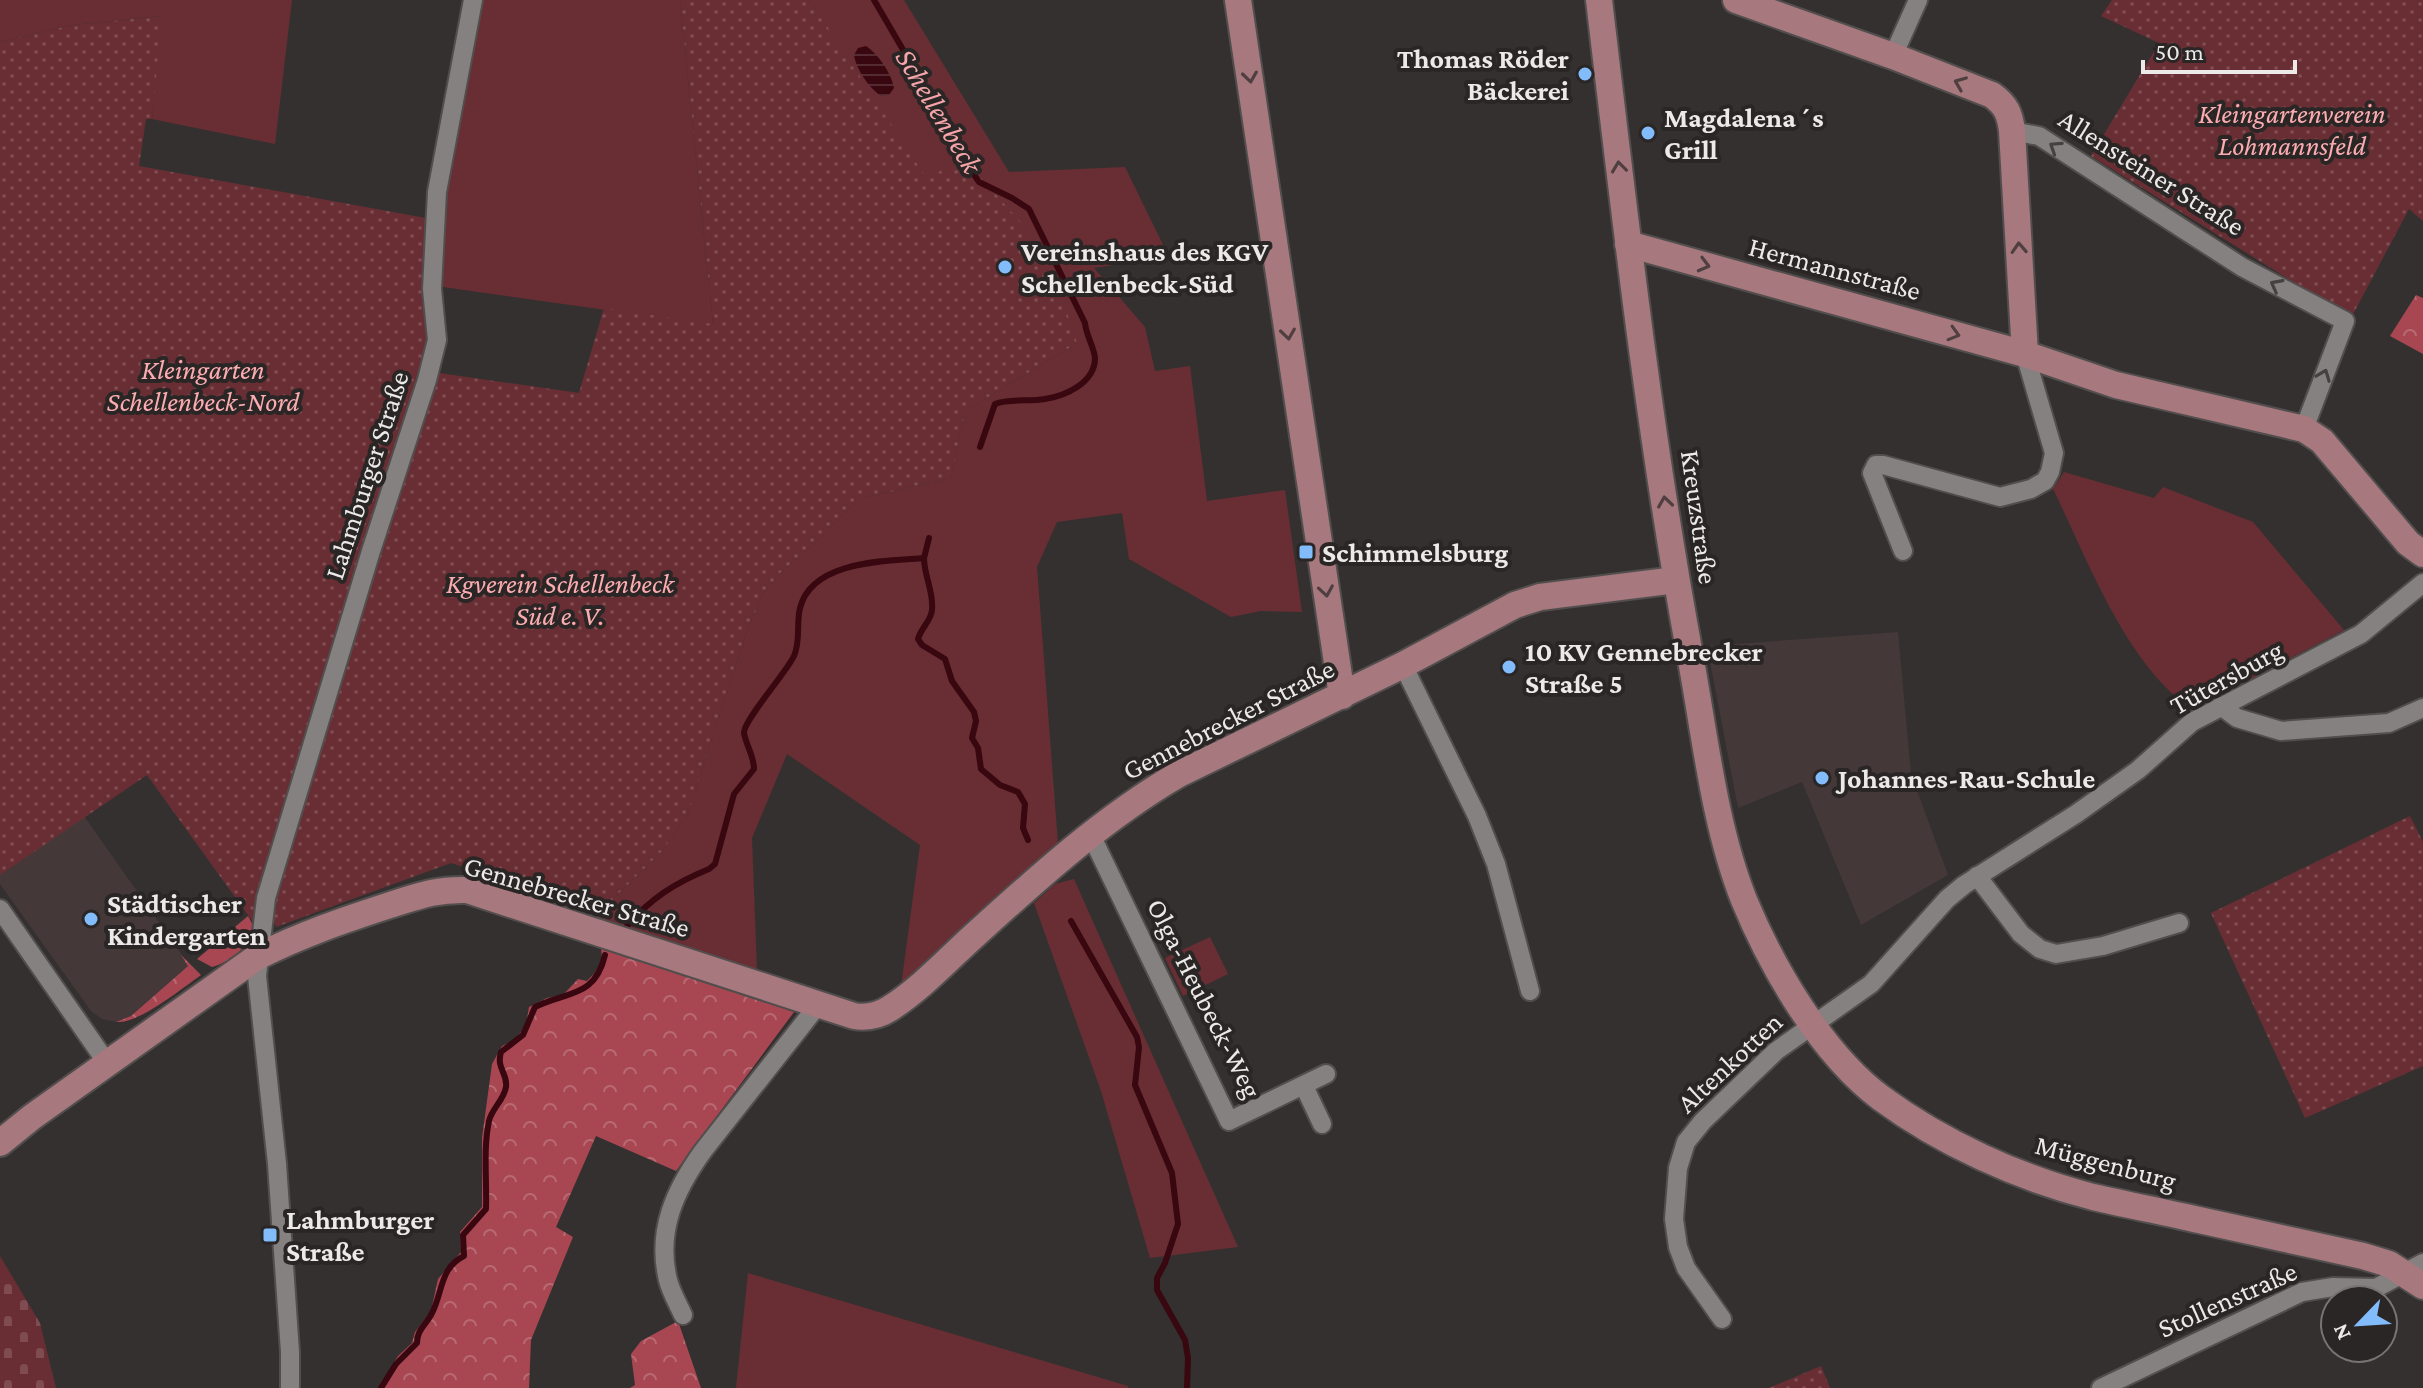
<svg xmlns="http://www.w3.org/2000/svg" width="2423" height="1388" viewBox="0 0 2423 1388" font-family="'Crimson Pro',serif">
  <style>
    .built { fill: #443838 }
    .green { fill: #692e33 }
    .forest { fill: url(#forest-crowns) }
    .cemetery { fill: url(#cemetery-stones) }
    .garden { fill: url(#garden-dots) }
    .water { fill: url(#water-rules) }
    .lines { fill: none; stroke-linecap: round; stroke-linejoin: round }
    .stream { stroke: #380710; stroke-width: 6 }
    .street-casing { stroke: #524e4e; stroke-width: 22 }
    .secondary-casing { stroke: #524e4e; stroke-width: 30 }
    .street { stroke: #868181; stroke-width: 18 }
    .secondary { stroke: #a7787d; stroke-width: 26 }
    .oneway { stroke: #503f40 }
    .oneway2 { stroke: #464141 }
    .poi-dot { fill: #83bcfb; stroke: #2a2626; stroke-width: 3 }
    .labels { text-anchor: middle; stroke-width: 8; stroke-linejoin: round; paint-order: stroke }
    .poi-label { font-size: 28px; font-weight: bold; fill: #ece9e9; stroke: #2a2626; text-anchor: start }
    .park-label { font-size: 28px; font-style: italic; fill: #fcacb0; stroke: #2a2626 }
    .street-label { font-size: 28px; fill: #ece9e9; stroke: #2a2626 }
    .water-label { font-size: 30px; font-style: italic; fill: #f5a5a9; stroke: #2a2626 }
  </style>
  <defs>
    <pattern id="forest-crowns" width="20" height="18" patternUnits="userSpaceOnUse" patternTransform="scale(2)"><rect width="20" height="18" fill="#a84752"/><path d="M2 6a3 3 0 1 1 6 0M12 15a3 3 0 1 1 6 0" fill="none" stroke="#b86a73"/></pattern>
    <pattern id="cemetery-stones" width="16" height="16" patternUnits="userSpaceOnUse" patternTransform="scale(2)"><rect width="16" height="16" fill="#692e33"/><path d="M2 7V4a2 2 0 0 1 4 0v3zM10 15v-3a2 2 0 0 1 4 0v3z" fill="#7f4c51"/></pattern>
    <pattern id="garden-dots" width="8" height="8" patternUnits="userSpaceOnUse" patternTransform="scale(2)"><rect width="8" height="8" fill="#692e33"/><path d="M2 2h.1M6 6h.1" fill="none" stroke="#7f4c51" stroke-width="1.8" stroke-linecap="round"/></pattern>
    <pattern id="water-rules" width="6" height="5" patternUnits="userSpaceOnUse" patternTransform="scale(2)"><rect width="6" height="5" fill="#380710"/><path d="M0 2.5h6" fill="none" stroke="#552b33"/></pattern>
  </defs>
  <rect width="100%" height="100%" fill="#343030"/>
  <g class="built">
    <polygon points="1898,632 1911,774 1948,875 1861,925 1802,782 1738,808 1707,646"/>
    <polygon points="84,816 189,965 131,1016 116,1022 102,1019 91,1011 0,884 0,875"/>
  </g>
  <g class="green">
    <polygon points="0,0 292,0 275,144 152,119 161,16 73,25 0,42"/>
    <polygon points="482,0 680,0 713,325 443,287 439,256 449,166 465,100"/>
    <polygon points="810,0 904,0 1009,172 1125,167 1169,257 1094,268 1145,327 1155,371 1190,366 1207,501 1285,490 1302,612 1261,611 1231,617 1129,559 1122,513 1057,522 1037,567 1058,844 901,986 920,845 787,754 752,838 757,970 605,923 613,899 663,850 688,813 747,631 763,594 780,573 817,541 858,499 951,478 965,411 1077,343 927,180"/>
    <path d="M2064,472l90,26 9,-11 90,35 91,108 -152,80c-68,-49 -103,-148 -139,-221z"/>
    <polygon points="1074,879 1238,1247 1150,1258 1101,1091 1034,903 1055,884"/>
    <polygon points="1210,937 1228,974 1183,996 1165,958"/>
    <polygon points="748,1273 1128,1386 1128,1388 736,1388"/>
  </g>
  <g class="forest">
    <polygon points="2416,295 2423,298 2423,354 2390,336"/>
    <path d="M248,916l8,15c-9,16 -26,31 -44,36l-15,-8z"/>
    <path d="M601,949l193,63 -118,159 -80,-35 -40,91 17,10 -42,103 -2,48h-150l19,-32 14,-13 3,-11 16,-21 7,-32 23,-27 -1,-20 22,-25v-69l10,-74 10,-18 13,-6 11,-15 3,-18 18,-9 16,-3 15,-16 9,2c10,-10 17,-17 14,-32z"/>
    <path d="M181,955l20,20c-20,14 -62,49 -85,47l15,-6 57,-50z"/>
    <polygon points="678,1321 701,1388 630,1388 635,1385 631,1354 641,1341"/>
  </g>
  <polygon class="cemetery" points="0,1256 40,1323 56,1388 0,1388"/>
  <g class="garden">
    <polygon points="680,0 810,0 927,179 963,157 1030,233 1057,282 1077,343 965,411 951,478 858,499 817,541 780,573 763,594 747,631 688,813 663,850 613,899 605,923 523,892 509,881 451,863 276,927 271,916 272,909 379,548 439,373 579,393 604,308 713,324"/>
    <polygon points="2112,0 2423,0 2423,221 2409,209 2351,318 2091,156 2159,43 2101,16"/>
    <polygon points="162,16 152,119 146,119 139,166 426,218 424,264 429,336 412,403 361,549 253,922 147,775 0,875 0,42 73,25"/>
    <polygon points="2410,816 2423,842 2423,1066 2305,1118 2211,913"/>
    <polygon points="1821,1366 1830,1388 1769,1388"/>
  </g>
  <path class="water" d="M866,46c13,9 25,27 28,42l-5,7 -8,1c-12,-8 -25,-27 -27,-41l4,-7z"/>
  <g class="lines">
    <g class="stream">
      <path d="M874,0l59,101 25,50 21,31 33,16 17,11 56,114c1,12 9,24 10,35 0,25 -30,38 -50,41 -16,3 -35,-1 -50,5l-15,43"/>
      <path d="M924,558c0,18 10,34 8,52 -1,11 -11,18 -14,29l4,6 23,14 7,22 22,31 2,9 -4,17 6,10 3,21 19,16 18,7 7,12 -2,24 5,12"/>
      <polyline points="1071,921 1137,1037 1139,1047 1135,1085 1172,1173 1178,1224 1165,1263 1157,1278 1157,1290 1185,1340 1188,1358 1187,1388"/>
      <path d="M627,926c24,-28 48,-43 82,-57l6,-5 19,-70 20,-25c0,-13 -8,-24 -10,-36 -1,-12 42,-60 50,-77 7,-16 2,-32 6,-48 12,-48 87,-47 124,-50l5,-20"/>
      <path d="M381,1388l15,-24 21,-21c0,-13 8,-17 14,-28 12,-21 8,-47 33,-59l-1,-21 23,-26c1,-30 -3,-59 3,-88 3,-13 15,-21 17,-34 2,-14 -10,-18 -5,-35l22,-17 12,-28c32,-16 60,-9 70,-52"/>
    </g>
    <g class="street-casing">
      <g id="street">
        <polyline points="1893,56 1918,0"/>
        <polyline points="2012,131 2039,136 2242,267 2345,321 2304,429"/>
        <polyline points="1903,551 1872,473 1876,465 1883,465 2000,497 2031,489 2045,481 2050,472 2054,453 2025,354"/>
        <polyline points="1403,665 1477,816 1496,864 1530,991"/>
        <polyline points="2221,706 2237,718 2281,731 2389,723 2423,708"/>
        <polyline points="1091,835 1229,1121 1326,1074"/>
        <polyline points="1977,876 2021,934 2040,949 2056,954 2103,946 2179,923"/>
        <polyline points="0,909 107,1063"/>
        <polyline points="1304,1086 1322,1124"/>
        <path d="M683,1315c-5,-11 -12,-23 -15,-35 -12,-49 7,-90 35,-129l115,-146"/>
        <polyline points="1722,1319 1686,1268 1678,1247 1674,1219 1678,1168 1686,1142 1703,1121 1776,1051 1871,984 1947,899 1964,885 2076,814 2138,770 2192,722 2361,634 2423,583"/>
        <polyline points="290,1388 290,1352 277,1164 257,976 266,898 371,551 427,380 437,340 432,289 437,192 473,0"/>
        <polyline points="2101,1388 2302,1292 2333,1287 2376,1288 2423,1263"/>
      </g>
    </g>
    <g class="secondary-casing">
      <g id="secondary">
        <polyline points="1238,0 1342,696"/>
        <path d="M1599,0c26,219 51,439 91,655 15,80 24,170 54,245 28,68 78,154 137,198 61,45 138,80 212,99 35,8 71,15 106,23 55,12 109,24 164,36l26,8 34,22"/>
        <path d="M1736,0l157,56 99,39c14,10 18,19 20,36l13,223"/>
        <polyline points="1628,244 2025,354 2116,385 2304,429 2322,441 2408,543 2423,554"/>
        <path d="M0,1143l32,-26 225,-160c43,-22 87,-37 133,-52 29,-9 46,-16 77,-15l387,126c13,2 24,0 35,-7 32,-20 60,-51 88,-76 64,-58 128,-116 202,-159l224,-109 112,-60 25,-8 136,-17"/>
      </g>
    </g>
    <use href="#street" class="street"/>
    <use href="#secondary" class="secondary"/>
  </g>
  <defs><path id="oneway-chevron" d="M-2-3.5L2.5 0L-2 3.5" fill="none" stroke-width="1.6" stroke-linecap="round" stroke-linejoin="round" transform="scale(2)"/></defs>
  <g class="oneway">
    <use href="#oneway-chevron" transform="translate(1250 77) rotate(82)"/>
    <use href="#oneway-chevron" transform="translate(1960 83) rotate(-158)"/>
    <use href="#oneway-chevron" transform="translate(1619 167) rotate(-97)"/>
    <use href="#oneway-chevron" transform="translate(2019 248) rotate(-93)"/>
    <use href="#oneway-chevron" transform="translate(1704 265) rotate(15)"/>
    <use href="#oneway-chevron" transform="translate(1288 334) rotate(82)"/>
    <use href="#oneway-chevron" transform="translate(1954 334) rotate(16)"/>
    <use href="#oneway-chevron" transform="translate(1665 502) rotate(-98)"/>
    <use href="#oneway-chevron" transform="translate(1326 591) rotate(81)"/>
  </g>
  <g class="oneway2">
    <use href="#oneway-chevron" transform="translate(2055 147) rotate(-147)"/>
    <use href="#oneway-chevron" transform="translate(2276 285) rotate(-152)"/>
    <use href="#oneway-chevron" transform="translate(2324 375) rotate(-69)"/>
  </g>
  <g class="poi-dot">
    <circle cx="1585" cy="74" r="8"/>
    <circle cx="1648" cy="133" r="8"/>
    <circle cx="1005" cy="267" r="8"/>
    <rect x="1298" y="544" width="16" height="16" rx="4"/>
    <circle cx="1509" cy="667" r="8"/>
    <circle cx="1822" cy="778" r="8"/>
    <circle cx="91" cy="919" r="8"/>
    <rect x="262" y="1227" width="16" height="16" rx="4"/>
  </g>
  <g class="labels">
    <g class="poi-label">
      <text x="1569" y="68" text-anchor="end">Thomas Röder<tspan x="1569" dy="32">Bäckerei</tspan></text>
      <text x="1664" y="127">Magdalena´s<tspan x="1664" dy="32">Grill</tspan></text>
      <text x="1021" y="261">Vereinshaus des KGV<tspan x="1021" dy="32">Schellenbeck-Süd</tspan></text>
      <text x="1322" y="562">Schimmelsburg</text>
      <text x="1525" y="661">10 KV Gennebrecker<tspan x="1525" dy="32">Straße 5</tspan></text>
      <text x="1838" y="788">Johannes-Rau-Schule</text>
      <text x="107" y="913">Städtischer<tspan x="107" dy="32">Kindergarten</tspan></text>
      <text x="286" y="1229">Lahmburger<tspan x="286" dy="32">Straße</tspan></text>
    </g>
    <g class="park-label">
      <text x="2292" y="123">Kleingartenverein<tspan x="2292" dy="32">Lohmannsfeld</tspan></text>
      <text x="203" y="379">Kleingarten<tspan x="203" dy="32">Schellenbeck-Nord</tspan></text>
      <text x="560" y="593">Kgverein Schellenbeck<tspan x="560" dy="32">Süd e. V.</tspan></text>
    </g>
    <g class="street-label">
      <text transform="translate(2152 172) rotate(32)" y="10">Allensteiner Straße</text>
      <text transform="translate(1835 268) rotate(15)" y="10">Hermannstraße</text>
      <text transform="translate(366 475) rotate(-72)" y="10">Lahmburger Straße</text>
      <text transform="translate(1700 517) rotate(82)" y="10">Kreuzstraße</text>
      <text transform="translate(2226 677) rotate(-29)" y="10">Tütersburg</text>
      <text transform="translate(1228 719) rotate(-27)" y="10">Gennebrecker Straße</text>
      <text transform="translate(577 896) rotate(16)" y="10">Gennebrecker Straße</text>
      <text transform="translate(1205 998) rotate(63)" y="10">Olga-Heubeck-Weg</text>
      <text transform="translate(1729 1062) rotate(-43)" y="10">Altenkotten</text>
      <text transform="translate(2106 1162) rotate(15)" y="10">Müggenburg</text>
      <text transform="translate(2227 1299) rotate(-24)" y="10">Stollenstraße</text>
    </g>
    <g class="water-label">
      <text transform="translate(939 111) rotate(59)" y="10">Schellenbeck</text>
    </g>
  </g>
  <g transform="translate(2359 1324) rotate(245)"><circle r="38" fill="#2a2626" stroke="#787474" stroke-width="2"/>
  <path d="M0-6L14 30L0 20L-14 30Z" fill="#83bcfb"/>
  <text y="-12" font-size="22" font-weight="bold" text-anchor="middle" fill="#ece9e9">N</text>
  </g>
  <path d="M2143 60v12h152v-12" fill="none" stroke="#ece9e9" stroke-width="4"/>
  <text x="2155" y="60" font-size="24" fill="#ece9e9" stroke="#2a2626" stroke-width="6" paint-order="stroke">50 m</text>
</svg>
